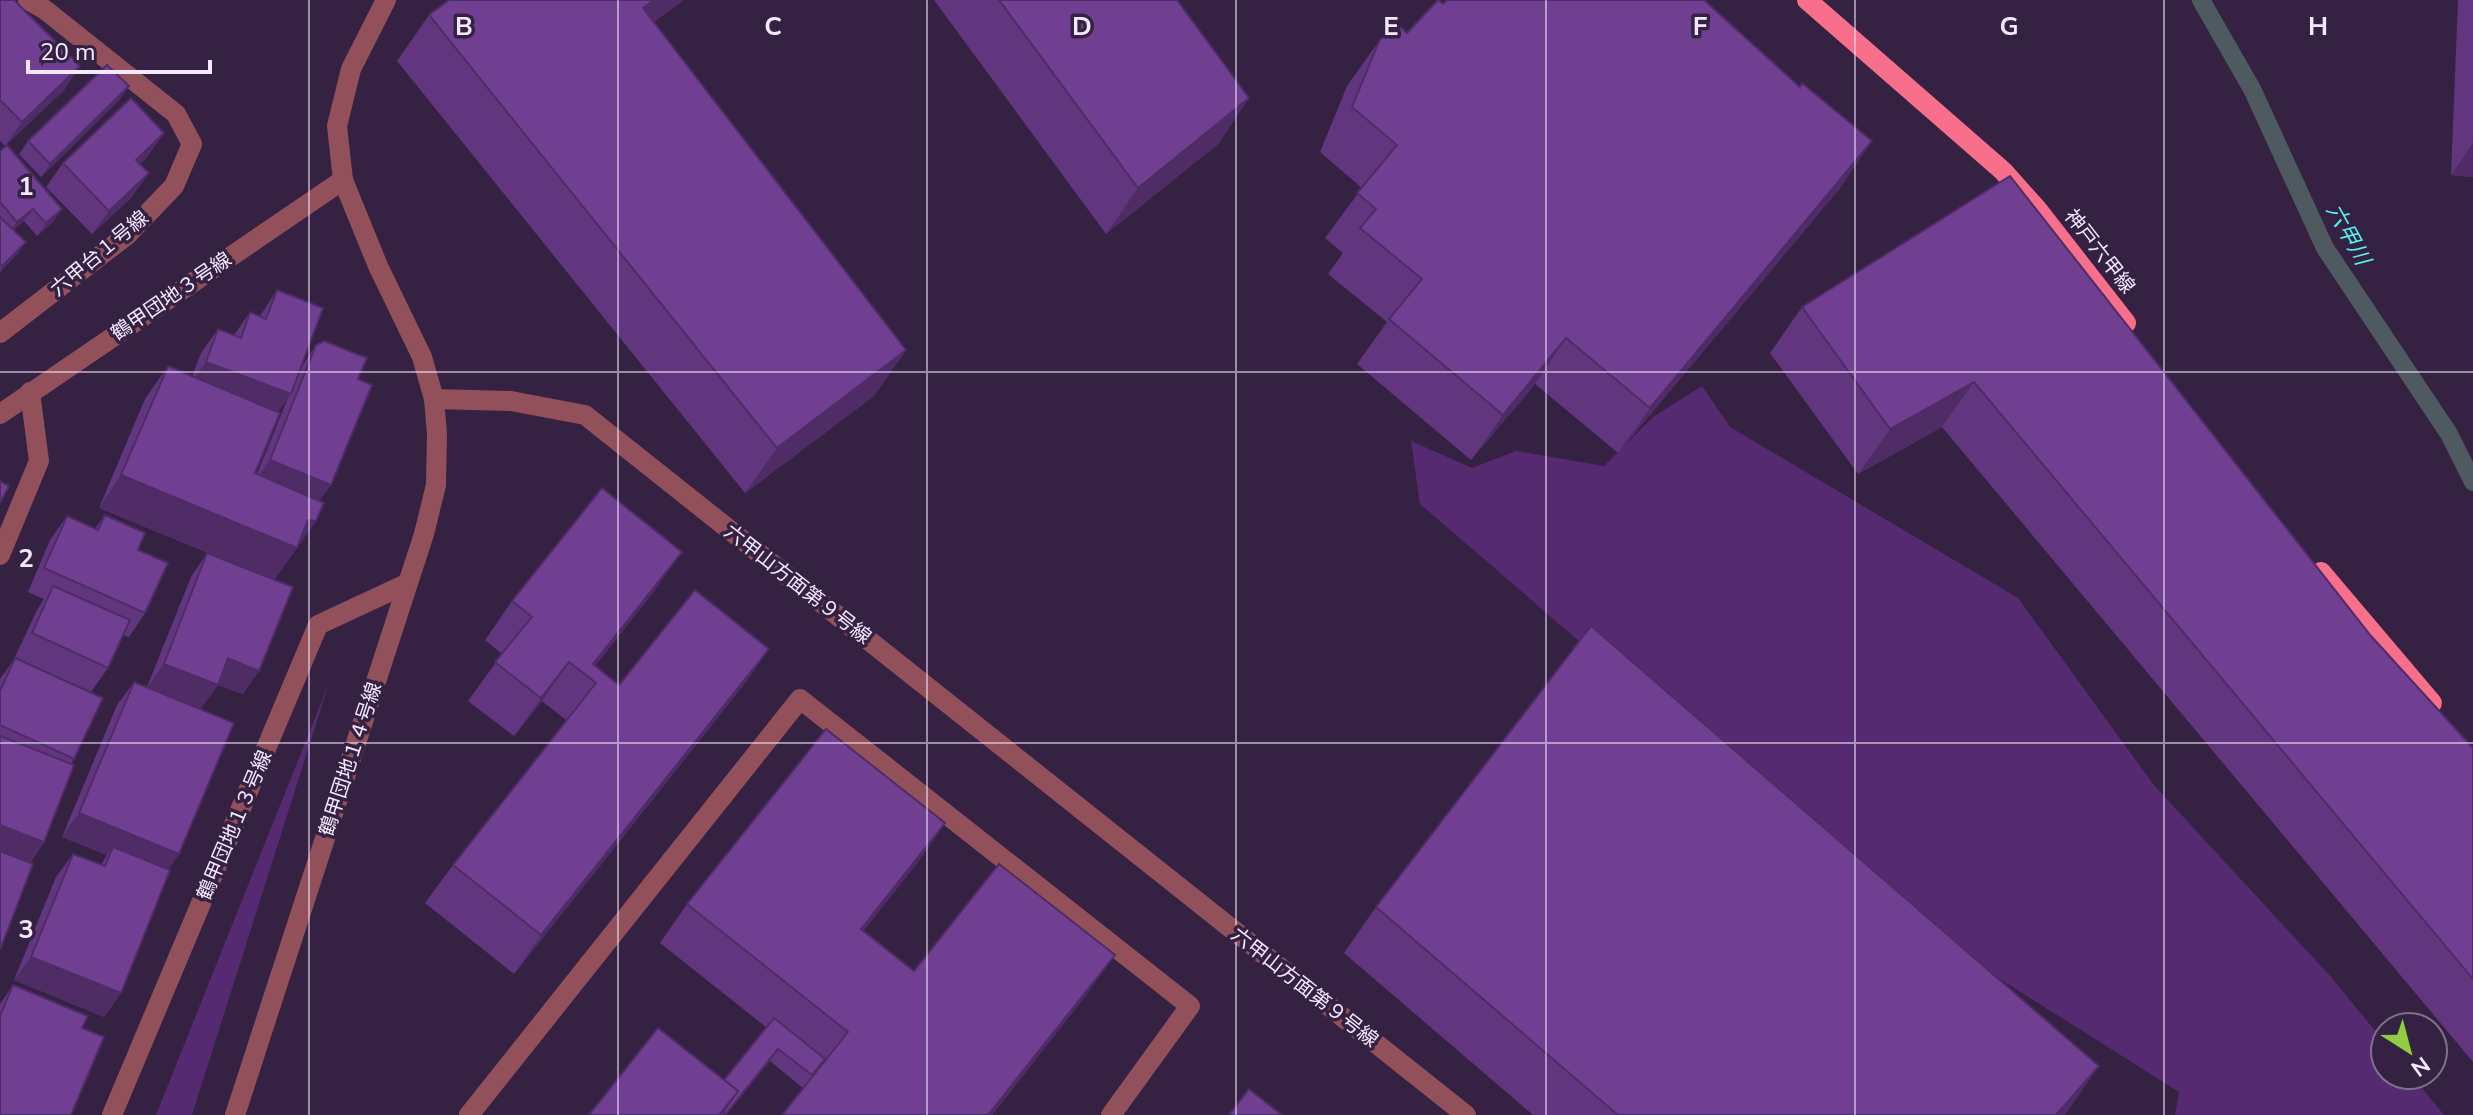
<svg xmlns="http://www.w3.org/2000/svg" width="2473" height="1115" viewBox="0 0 2473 1115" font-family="'Nunito Sans','Noto Sans JP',sans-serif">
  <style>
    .green { fill: #562a71 }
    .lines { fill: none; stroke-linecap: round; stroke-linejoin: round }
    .stream { stroke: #4f5a60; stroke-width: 18 }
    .service { stroke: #92505b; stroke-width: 20 }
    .minor { stroke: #92505b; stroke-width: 20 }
    .tertiary { stroke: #92505b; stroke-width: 20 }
    .primary { stroke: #f76f8a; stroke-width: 20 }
    .wall { fill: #61367e; fill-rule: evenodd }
    .shaded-wall { fill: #4f2c66 }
    .building { fill: #713f92; stroke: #4f2c66; stroke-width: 2 }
    .grid { fill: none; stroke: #f4e8fe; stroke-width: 2; stroke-opacity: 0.55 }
    .labels { text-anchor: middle; stroke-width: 7; stroke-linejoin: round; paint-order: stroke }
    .street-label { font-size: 20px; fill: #f4e8fe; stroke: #352142 }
    .water-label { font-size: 22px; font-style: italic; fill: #52f5ed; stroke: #352142 }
    .grid-label { font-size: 26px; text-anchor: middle; font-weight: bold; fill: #f4e8fe; stroke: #352142; stroke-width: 7; stroke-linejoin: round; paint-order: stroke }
  </style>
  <rect width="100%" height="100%" fill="#352142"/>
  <g class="green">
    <polygon points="1702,386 1730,427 2018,598 2153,784 2331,977 2385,1043 2385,1075 2411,1075 2444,1115 2175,1115 2179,1092 1970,960 1724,766 1420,504 1411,441 1472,468 1516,451 1604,466 1653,417"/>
    <polygon points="329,683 192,1115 156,1115"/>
  </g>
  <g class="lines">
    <polyline class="stream" points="2201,0 2252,89 2325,248 2449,434 2473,482"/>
    <polyline class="service" points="469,1115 800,699 1190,1006 1111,1115"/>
    <g class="minor">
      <polyline points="0,333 127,235 174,186 192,144 176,114 44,9 28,0"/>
      <polyline points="434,399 511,401 585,415 1466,1115"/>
      <polyline points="0,414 343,180"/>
      <polyline points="0,555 39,461 30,392"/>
      <polyline points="112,1115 318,625 406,584"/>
    </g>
    <polyline class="tertiary" points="235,1115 424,534 436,485 437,434 434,399 422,357 378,266 343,180 337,126 351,69 386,0"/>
    <g class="primary">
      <polyline points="1807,0 2003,171 2037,209 2126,323"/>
      <polyline points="2321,572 2432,703"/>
    </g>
  </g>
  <g class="wall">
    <polygon points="0,0 80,66 64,90 5,146 0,141"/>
    <polygon points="934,0 1177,0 1249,98 1218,144 1106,234"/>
    <polygon points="1447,0 1706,0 1705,1 1841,187 1618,453 1535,384 1471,460 1357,364 1387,322 1328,274 1343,253 1325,238 1362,188 1320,152 1347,86 1379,41 1407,33"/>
    <polygon points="2458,0 2473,0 2473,177 2451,175"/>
    <polygon points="429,15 654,22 906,350 874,396 745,493 397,61"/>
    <polygon points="129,86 120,99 41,177 19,154 28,141"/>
    <polygon points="164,133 147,157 140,164 132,197 92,234 46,187 63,163"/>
    <polygon points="0,151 62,209 53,222 37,236 24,221 13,230 26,242 17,254 0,272"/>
    <polygon points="2010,176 2371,636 2473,748 2473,1062 1942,427 1858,474 1770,353 1802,307"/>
    <path d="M277,290l24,78 15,-23 42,34 -38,122 -4,20 -42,59 -15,91 -16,23 -25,-9 -17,23 -24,-9 2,155 -11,15 -47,124 -17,24 -90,-37 42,-103 17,-23 28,11 6,-10 -45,-18 55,-132 17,-23 13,5 44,-110 16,-24 57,23 -165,-68 46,-109 23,-33 24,11 9,-24 17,-24 16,6 16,-23 10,4zM288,398l-31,76 -2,-1 23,-61z"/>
    <polygon points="105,515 138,550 145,613 129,637 123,635 108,668 91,692 15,657 37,610 44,599 28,592 50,540 67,516 95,529"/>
    <polygon points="655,590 595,666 619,685 769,649 742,687 514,974 425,903 453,865 566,720 542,701 514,736 468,701 502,654 485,640 512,601"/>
    <polygon points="15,658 74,759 71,764 44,842 30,863 0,950 0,679"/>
    <polygon points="945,823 918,862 863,931 914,971 1087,994 992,1115 782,1115 803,1088 770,1061 726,1115 589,1115 724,1080 766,1027 660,943 687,904"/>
    <polygon points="1376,907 2067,1112 2065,1115 1533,1115 1344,953"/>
    <polygon points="13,985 82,1028 0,1115 0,1004"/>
  </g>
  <g class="shaded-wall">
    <polygon points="654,0 684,0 611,54 643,8"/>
    <polygon points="80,66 64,90 5,146 22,122"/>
    <polygon points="129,86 120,99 41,177 50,164"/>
    <polygon points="1249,98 1218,144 1106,234 1138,188"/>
    <polygon points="164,133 147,157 119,184 136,160"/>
    <polygon points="1872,141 1841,187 1618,453 1650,408"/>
    <polygon points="2473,143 2473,177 2451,175"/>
    <polygon points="149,173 132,197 92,234 109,211"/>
    <polygon points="33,209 24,221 8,235 17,222"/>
    <polygon points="62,209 53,222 37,236 46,223"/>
    <polygon points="26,242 17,254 0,272 2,266"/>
    <polygon points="1566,338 1535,384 1471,460 1503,415"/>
    <polygon points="906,350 874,396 745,493 777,448"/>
    <polygon points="206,362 291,394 274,418 189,386"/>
    <polygon points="1974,382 1942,427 1858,474 1890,429"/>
    <polygon points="270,460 331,485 314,509 253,484"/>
    <polygon points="121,475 308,520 316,521 274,580 99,508"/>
    <polygon points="682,552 655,590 587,676 593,664"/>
    <polygon points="769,649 742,687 514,974 541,935"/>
    <polygon points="228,658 259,671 243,694 218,685 201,708 147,688 164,664"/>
    <polygon points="569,662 542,701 514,736 541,698"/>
    <polygon points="79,813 179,854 162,878 113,847 107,855 62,837"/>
    <polygon points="945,823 918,862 834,968 861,929"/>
    <polygon points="0,825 44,842 27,866 0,855"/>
    <polygon points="1115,955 1087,994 992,1115 988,1115"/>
    <polygon points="31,957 121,993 104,1017 14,980"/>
    <polygon points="778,1049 770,1061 726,1115 725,1115"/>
    <polygon points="2099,1066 2065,1115 2056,1115"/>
  </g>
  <g class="building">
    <polygon points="0,0 14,0 80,66 22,122 0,100"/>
    <polygon points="449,0 654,0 643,8 906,350 777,448 429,15"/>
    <polygon points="999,0 1177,0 1249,98 1138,188"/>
    <polygon points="1438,0 1443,4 1447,0 1704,0 1800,87 1802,83 1872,141 1650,408 1566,338 1503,415 1389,319 1422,279 1360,228 1376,209 1357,193 1397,145 1352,107 1379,41 1396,23 1407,33"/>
    <polygon points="107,65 129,86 50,164 28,141"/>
    <polygon points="131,98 164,133 136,160 149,173 109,211 63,163"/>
    <polygon points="7,145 62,209 46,223 33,209 17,222 0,202 0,151"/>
    <polygon points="2010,176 2371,636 2473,748 2473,979 1974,382 1890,429 1802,307"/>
    <polygon points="0,217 26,242 2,266 0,264"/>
    <polygon points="277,290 323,308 291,394 206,362 218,329 241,338 250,312 266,319"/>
    <polygon points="324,341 367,358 358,379 372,385 331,485 270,460 316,345"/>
    <polygon points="168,366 280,413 255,473 324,503 316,521 308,520 297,548 121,475"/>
    <polygon points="0,481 9,486 0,503"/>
    <polygon points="602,488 682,552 593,664 619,685 695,590 769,649 541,935 453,865 596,683 569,662 541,698 495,662 532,617 512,601"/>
    <polygon points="105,515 145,533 138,550 168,563 145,613 44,568 67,516 98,530"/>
    <polygon points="207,553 293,587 259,671 228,658 218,685 164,664"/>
    <polygon points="53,586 130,620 108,668 32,633"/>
    <polygon points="1591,626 2099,1066 2056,1115 1618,1115 1376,907"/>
    <polygon points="15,658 103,698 74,759 0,725 0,691"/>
    <polygon points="134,682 234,723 179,854 79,813"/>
    <polygon points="826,729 945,823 861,929 914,971 999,864 1115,955 988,1115 782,1115 848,1032 687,904"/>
    <polygon points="0,736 74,765 44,842 0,825"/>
    <polygon points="113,847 170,870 121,993 31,957 73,854 105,866"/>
    <polygon points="0,851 33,864 0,950"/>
    <polygon points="13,985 88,1016 82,1028 104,1037 71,1115 0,1115 0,1016"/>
    <polygon points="774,1018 825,1059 812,1075 778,1049 725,1115 723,1113 738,1091 724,1080"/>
    <polygon points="658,1028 738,1091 719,1115 589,1115"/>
    <polygon points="1249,1089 1282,1115 1229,1115"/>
  </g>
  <path class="grid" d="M309,0v1115M618,0v1115M927,0v1115M1236,0v1115M1546,0v1115M1855,0v1115M2164,0v1115M0,372h2473M0,743h2473"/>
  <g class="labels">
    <g class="street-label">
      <text transform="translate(2100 251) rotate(52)" y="7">神戸六甲線</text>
      <text transform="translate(99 253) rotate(-40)" y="7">六甲台１号線</text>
      <text transform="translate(171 296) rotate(-34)" y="7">鶴甲団地３号線</text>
      <text transform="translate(798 584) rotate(38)" y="7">六甲山方面第９号線</text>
      <text transform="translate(350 759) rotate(-72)" y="7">鶴甲団地１４号線</text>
      <text transform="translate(234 825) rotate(-67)" y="7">鶴甲団地１３号線</text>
      <text transform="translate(1305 987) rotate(38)" y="7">六甲山方面第９号線</text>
    </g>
    <g class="water-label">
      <text transform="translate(2349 234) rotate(61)" y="8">六甲川</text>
    </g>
  </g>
  <g class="grid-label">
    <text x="464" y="35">B</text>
    <text x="773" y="35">C</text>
    <text x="1082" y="35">D</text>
    <text x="1391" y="35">E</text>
    <text x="1700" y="35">F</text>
    <text x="2009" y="35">G</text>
    <text x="2318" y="35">H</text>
    <text x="26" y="195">1</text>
    <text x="26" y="567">2</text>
    <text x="26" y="938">3</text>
  </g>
  <g transform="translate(2409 1051) rotate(144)"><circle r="38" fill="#352142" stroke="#81718d" stroke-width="2"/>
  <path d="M0-6L14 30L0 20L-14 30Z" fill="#90cd41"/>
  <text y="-12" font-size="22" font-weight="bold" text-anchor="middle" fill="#f4e8fe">N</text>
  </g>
  <path d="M28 60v12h182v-12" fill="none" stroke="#f4e8fe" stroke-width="4"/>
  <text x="40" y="60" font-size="24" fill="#f4e8fe" stroke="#352142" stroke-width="6" paint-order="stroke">20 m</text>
</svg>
